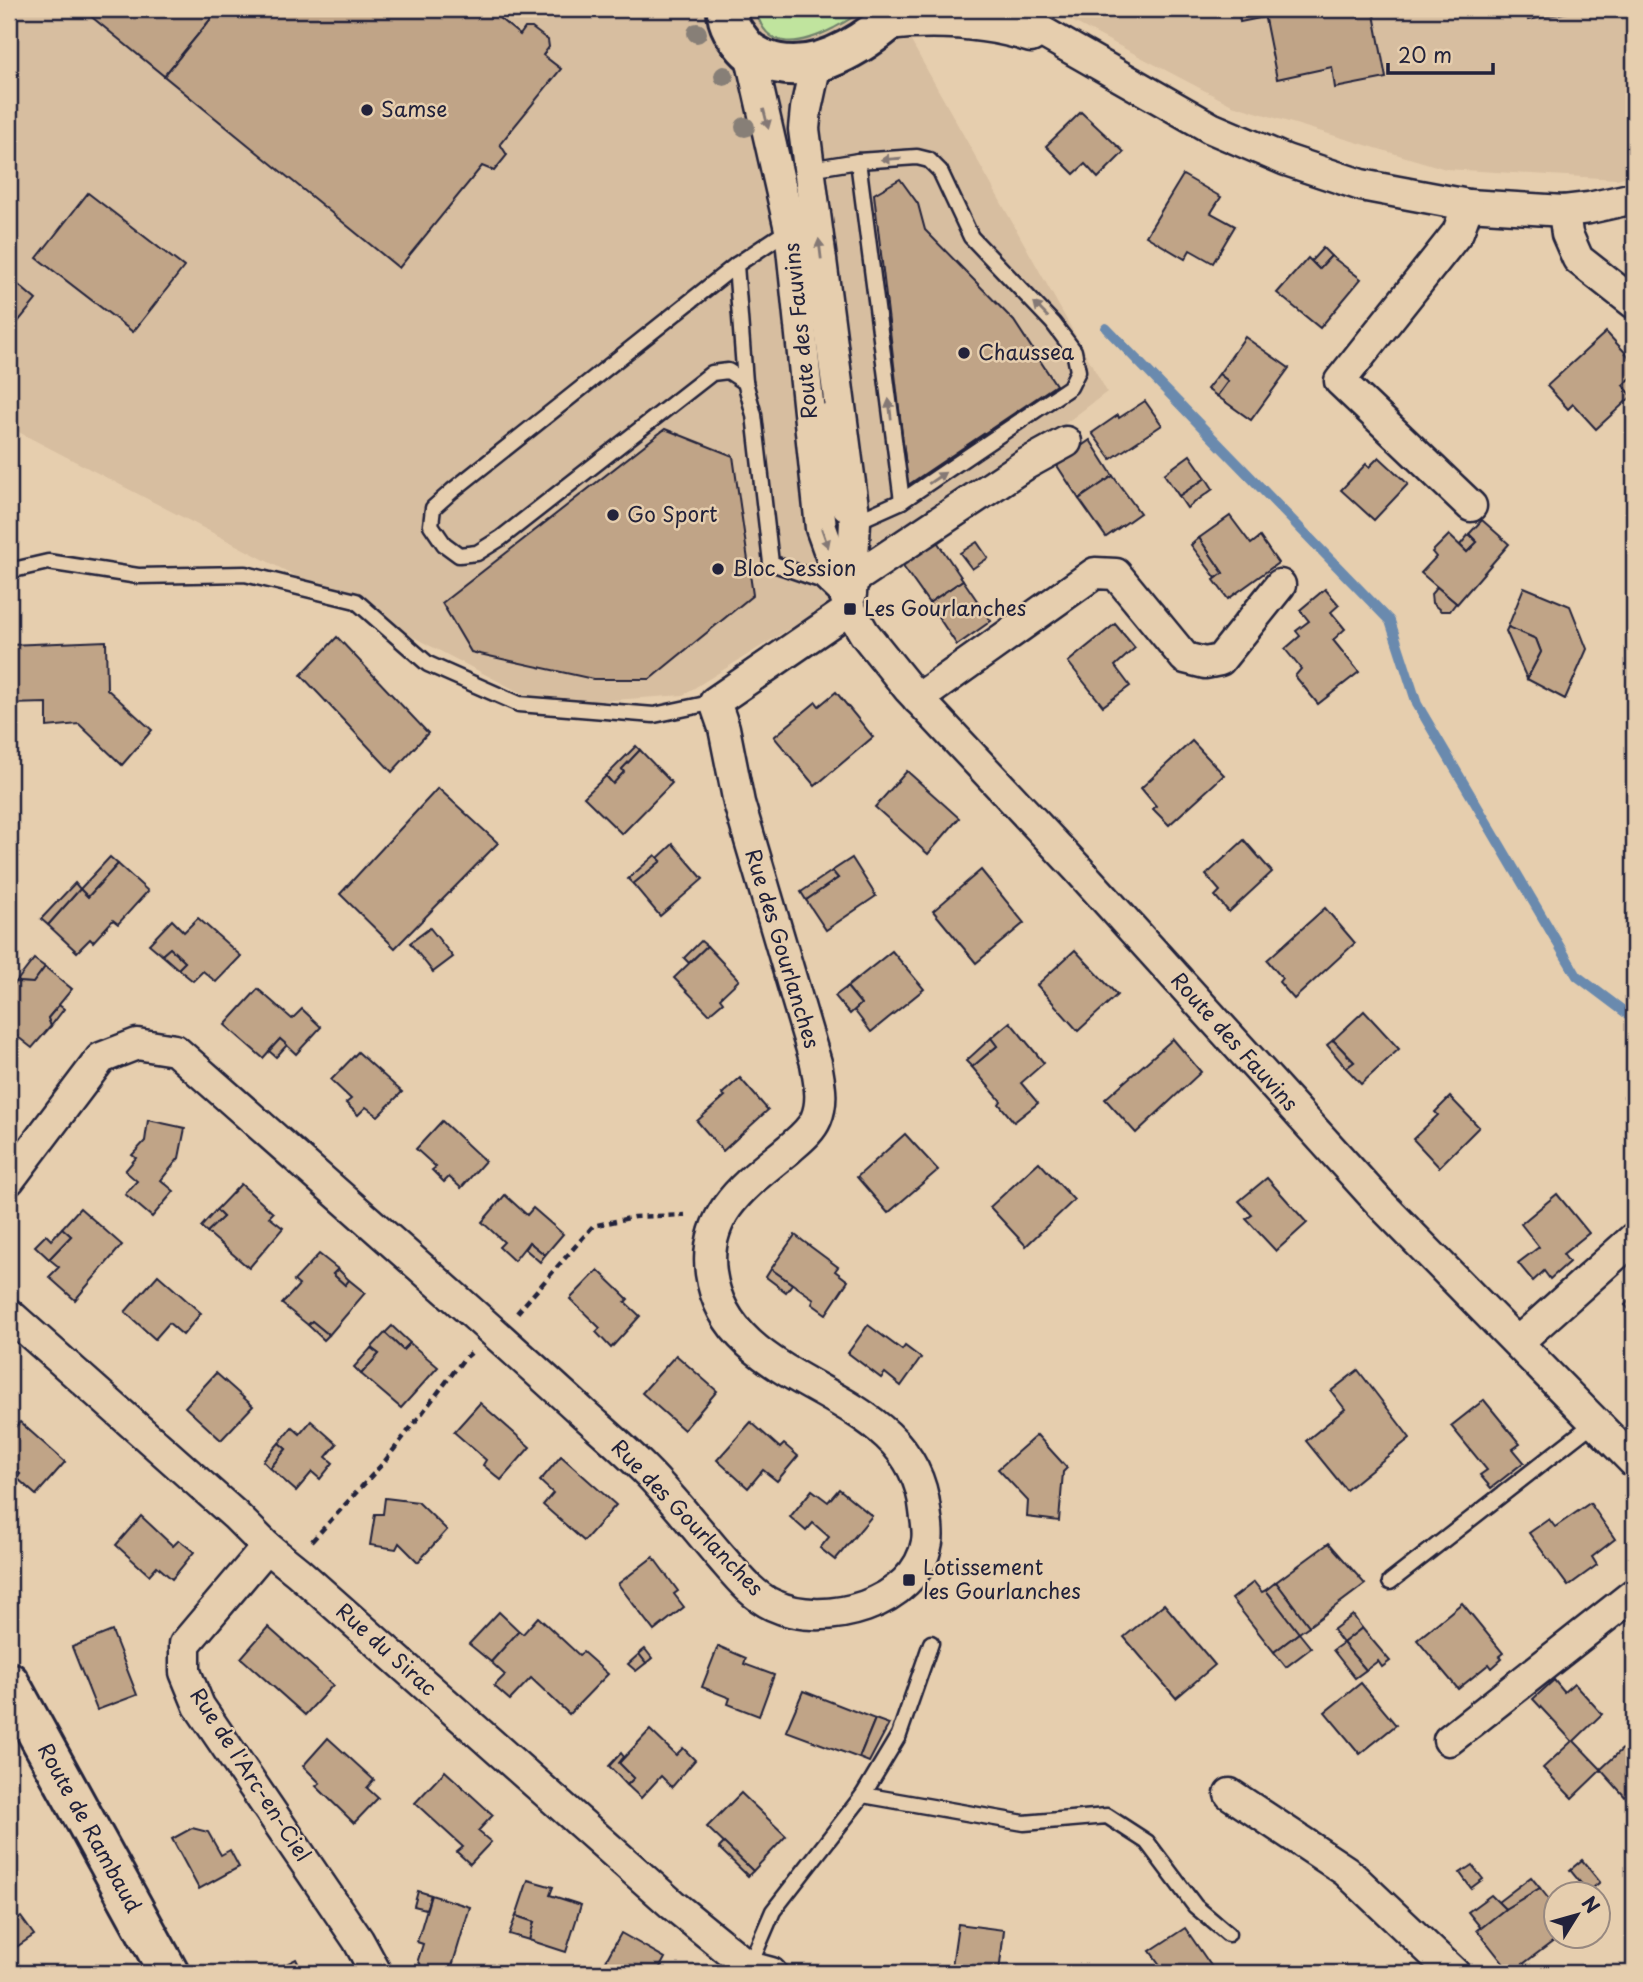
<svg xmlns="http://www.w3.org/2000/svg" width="1643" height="1982" viewBox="0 0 1643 1982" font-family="'Playpen Sans',sans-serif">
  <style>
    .built { fill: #d7bea0 }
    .green { fill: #c0e49e; stroke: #71836c; stroke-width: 2 }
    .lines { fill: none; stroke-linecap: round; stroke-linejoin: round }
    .stream { stroke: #6b8aae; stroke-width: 10 }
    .building { fill: #c0a487; stroke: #22223b; stroke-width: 2 }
    .lane-casing { stroke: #22223b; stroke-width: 19 }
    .street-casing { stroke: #22223b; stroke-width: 35 }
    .secondary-casing { stroke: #22223b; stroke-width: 44 }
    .path { stroke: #22223b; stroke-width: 4.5; stroke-dasharray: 7 5; stroke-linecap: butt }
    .lane { stroke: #e6ceae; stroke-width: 14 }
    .street { stroke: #e6ceae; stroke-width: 30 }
    .secondary { stroke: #e6ceae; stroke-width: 38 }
    .tree { fill: #877f77 }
    .oneway { fill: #847874 }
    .poi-dot { fill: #22223b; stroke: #e6ceae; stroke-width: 2.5 }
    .labels { text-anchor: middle; stroke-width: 5; stroke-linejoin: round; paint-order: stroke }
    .poi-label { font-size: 21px; fill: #22223b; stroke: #e6ceae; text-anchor: start }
    .street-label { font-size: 21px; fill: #22223b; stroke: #e6ceae }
  </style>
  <rect width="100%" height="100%" fill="#e6ceae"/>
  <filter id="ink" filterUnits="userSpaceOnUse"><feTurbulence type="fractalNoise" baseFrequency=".0143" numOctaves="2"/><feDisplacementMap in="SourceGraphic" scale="14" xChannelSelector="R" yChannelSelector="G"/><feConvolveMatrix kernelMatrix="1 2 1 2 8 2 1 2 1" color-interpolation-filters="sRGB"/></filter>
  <g filter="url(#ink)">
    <g class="built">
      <polygon points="9,9 893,9 1107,392 816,612 683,695 544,705 9,427"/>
      <polygon points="1049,9 1634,9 1634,174 1617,179 1446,169 1232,105"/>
    </g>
    <path class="green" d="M756,9h103c-6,10 -15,13 -25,19 -31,16 -69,26 -78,-19z"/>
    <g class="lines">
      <polyline class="stream" points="1106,328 1390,621 1417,704 1577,976 1634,1019"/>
    </g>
    <g class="building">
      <polygon points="82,9 219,9 164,76"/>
      <polygon points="219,9 488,9 520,35 525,28 532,28 548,40 549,47 543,55 561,69 500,144 507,155 494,171 482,166 399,268 164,76"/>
      <polygon points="1238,9 1263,9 1265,17 1240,22"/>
      <polygon points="1263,9 1373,9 1386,78 1335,88 1332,67 1277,79"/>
      <polygon points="1525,9 1584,9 1528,20"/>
      <polygon points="1081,112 1124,152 1098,178 1085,164 1074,174 1046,146"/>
      <polygon points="1183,175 1221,197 1211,213 1235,226 1213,263 1190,250 1185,259 1146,236"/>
      <polygon points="900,179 918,204 925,230 1014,321 1056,385 908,485 874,194"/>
      <polygon points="88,193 184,267 133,332 37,258"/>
      <polygon points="1323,248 1331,256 1319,269 1311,261"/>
      <polygon points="1331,256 1361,279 1320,328 1277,293 1308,258 1319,269"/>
      <polygon points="9,277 36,300 9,333"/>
      <polygon points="1606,332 1634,362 1634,375 1623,385 1632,396 1596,429 1573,404 1568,409 1547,386"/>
      <polygon points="1245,337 1289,368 1251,420 1217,396 1228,381 1219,374"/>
      <polygon points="1219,374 1228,381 1217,396 1207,389"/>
      <polygon points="1631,378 1634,381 1634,394 1632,396 1623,385"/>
      <polygon points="1145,401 1162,425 1111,459 1092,433 1118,415 1119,418"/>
      <polygon points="665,429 733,456 753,595 650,679 593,679 471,652 442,603"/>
      <polygon points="1090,440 1113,476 1079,499 1056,464"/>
      <polygon points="1190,455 1206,478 1179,496 1164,474"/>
      <polygon points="1379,457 1408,484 1374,520 1341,490 1366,464 1369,467"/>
      <polygon points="1113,476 1140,513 1106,537 1079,499"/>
      <polygon points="1206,478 1213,489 1187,508 1179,496"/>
      <polygon points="1230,516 1251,544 1260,537 1278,563 1228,599 1214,580 1223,573 1199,538"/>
      <polygon points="1482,520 1509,544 1457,604 1421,573 1436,557 1432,552 1449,535 1467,552 1477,542 1469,534"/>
      <polygon points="1469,534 1477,542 1467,552 1460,545"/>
      <polygon points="1199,538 1223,573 1216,578 1191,545"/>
      <polygon points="936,540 963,580 929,603 902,565"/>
      <polygon points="977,542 988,558 972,569 960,553"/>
      <polygon points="963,580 991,621 957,645 929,603"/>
      <polygon points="1437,587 1456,603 1450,611 1441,611 1432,603 1431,594"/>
      <polygon points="1524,587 1570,606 1587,649 1565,699 1527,679 1541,652 1536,639 1508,627"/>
      <polygon points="1325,589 1339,605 1331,612 1345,629 1333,640 1359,672 1318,704 1295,676 1301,669 1285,649 1300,636 1296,631 1309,621 1300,610"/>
      <polygon points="1115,624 1135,648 1115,666 1130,686 1103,706 1068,662"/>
      <polygon points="1508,627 1536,639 1541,652 1527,679 1506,631"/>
      <polygon points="337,637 428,733 392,772 301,675"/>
      <polygon points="106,641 107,689 152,730 122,765 79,724 47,727 47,703 9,704 9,645"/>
      <polygon points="836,692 873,737 815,786 774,737 816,702 819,706"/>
      <polygon points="1192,741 1224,775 1169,825 1153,809 1156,806 1141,788"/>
      <polygon points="636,746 640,750 622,769 624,772 613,784 606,776"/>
      <polygon points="640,750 672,783 622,834 584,797 606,776 613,784 624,772 622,769"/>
      <polygon points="907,771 959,818 928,854 875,807"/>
      <polygon points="438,788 498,843 395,948 340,894"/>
      <polygon points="1244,840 1272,872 1229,912 1215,896 1220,891 1206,875"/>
      <polygon points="673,844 703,879 660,916 633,884 661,861 658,858"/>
      <polygon points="655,855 661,861 633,884 628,879"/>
      <polygon points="110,857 118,864 88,897 80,889"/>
      <polygon points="852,858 876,896 826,930 806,900 838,878 832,871"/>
      <polygon points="118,864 148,891 118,924 113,920 93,942 90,939 77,952 48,925 80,889 88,897"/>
      <polygon points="981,870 1024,923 976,963 933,911"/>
      <polygon points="832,871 838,878 806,900 801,892"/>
      <polygon points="75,883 80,889 48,925 41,919"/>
      <polygon points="1325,908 1355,943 1294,999 1279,982 1282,978 1267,960"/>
      <polygon points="198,918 241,956 216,982 203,971 193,981 178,969 185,962 170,948 162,955 149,944 172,920 184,932"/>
      <polygon points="430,928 453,957 433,972 410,943"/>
      <polygon points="701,941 707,946 689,963 684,958"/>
      <polygon points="707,946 739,980 720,998 723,1002 709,1014 674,978"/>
      <polygon points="170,948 185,962 178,969 162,955"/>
      <polygon points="1075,950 1117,995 1078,1031 1037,985"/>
      <polygon points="892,951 924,989 871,1032 854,1010 861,1004 847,987"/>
      <polygon points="34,959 45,967 33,983 16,982"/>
      <polygon points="45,967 72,989 48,1018 51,1026 32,1048 9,1030 9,990 16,982 33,983"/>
      <polygon points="847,987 861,1004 850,1014 835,996"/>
      <polygon points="258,989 292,1019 302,1009 321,1027 296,1054 280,1039 263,1058 225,1025"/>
      <polygon points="59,1005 64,1009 51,1026 48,1018"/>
      <polygon points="1364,1011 1399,1049 1361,1084 1346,1068 1354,1062 1333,1040"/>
      <polygon points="1010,1022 1044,1063 1021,1083 1038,1103 1014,1122 999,1104 1001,1101 972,1067 997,1046 991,1038"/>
      <polygon points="991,1038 997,1046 972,1067 966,1061"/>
      <polygon points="280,1039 287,1045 276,1057 269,1051"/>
      <polygon points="1173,1039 1201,1072 1136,1133 1105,1099"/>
      <polygon points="1333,1040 1354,1062 1346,1068 1327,1045"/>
      <polygon points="358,1052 402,1092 378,1116 366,1107 358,1115 346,1103 351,1099 331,1080"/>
      <polygon points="740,1078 768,1110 723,1151 697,1121 725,1096 722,1094"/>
      <polygon points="1634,1088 1634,1108 1624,1097"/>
      <polygon points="1450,1097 1479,1127 1439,1167 1413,1139 1438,1115 1435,1112"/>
      <polygon points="148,1120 185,1128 179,1158 161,1180 174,1191 152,1217 125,1194 137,1181 125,1171 136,1158 132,1155 145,1141"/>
      <polygon points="442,1121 485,1161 461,1188 449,1177 444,1182 432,1170 436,1167 416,1149"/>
      <polygon points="905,1134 938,1170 888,1213 857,1177"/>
      <polygon points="1039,1162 1074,1200 1026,1246 990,1207"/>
      <polygon points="1267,1178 1307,1223 1276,1251 1246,1219 1252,1215 1239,1201"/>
      <polygon points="241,1184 273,1213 269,1217 283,1228 249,1268 207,1232 223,1217 216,1210"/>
      <polygon points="1557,1194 1589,1233 1563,1254 1569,1262 1550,1279 1544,1271 1533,1281 1518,1263 1539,1247 1521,1224"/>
      <polygon points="505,1195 527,1215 533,1208 563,1234 545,1255 529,1242 514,1261 499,1247 504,1242 482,1222"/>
      <polygon points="80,1208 122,1245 75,1300 49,1277 59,1267 49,1259 71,1236 62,1228"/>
      <polygon points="216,1210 223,1217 207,1232 201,1227"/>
      <polygon points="62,1228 71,1236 49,1259 35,1246 46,1235 51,1240"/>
      <polygon points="795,1235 838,1267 835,1271 848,1281 826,1314 812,1304 814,1299 771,1269"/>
      <polygon points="529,1242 545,1255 540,1262 525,1249"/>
      <polygon points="319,1254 338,1269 333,1274 345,1285 349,1280 365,1293 329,1335 312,1321 308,1325 282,1304 299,1285 294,1281"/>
      <polygon points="338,1269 349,1280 345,1285 333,1274"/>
      <polygon points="771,1269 792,1284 786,1292 766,1277"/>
      <polygon points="598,1270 628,1299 625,1302 640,1316 611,1348 596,1332 600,1328 570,1299"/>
      <polygon points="158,1275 201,1313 183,1335 169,1323 155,1339 125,1312"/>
      <polygon points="1633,1296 1634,1297 1634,1315 1625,1305"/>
      <polygon points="312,1321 329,1335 324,1340 308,1325"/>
      <polygon points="868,1325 902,1350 905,1346 921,1358 901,1386 885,1373 881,1378 848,1353"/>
      <polygon points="392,1326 410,1343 403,1350 385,1333"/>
      <polygon points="385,1333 403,1350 410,1343 438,1367 401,1408 361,1374 379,1354 371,1348"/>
      <polygon points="371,1348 379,1354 361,1374 354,1367"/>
      <polygon points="676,1355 717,1391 684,1430 642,1393"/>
      <polygon points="1358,1370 1410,1438 1346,1490 1306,1441 1345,1409 1331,1391"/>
      <polygon points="216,1373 253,1406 221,1440 185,1407"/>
      <polygon points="1484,1400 1520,1444 1513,1449 1524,1462 1491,1488 1480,1475 1487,1470 1451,1426"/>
      <polygon points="480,1403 530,1447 501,1480 483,1465 486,1460 454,1432"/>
      <polygon points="311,1421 337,1444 326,1457 333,1463 320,1479 312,1472 296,1491 270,1468 286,1449 279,1443 292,1427 300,1434"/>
      <polygon points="20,1422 65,1462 36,1495 17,1478 20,1474 9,1463 9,1434"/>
      <polygon points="751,1422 780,1448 784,1444 798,1456 777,1481 763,1470 748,1488 717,1460"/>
      <polygon points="1037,1435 1067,1468 1063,1472 1059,1521 1027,1517 1028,1501 998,1469"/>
      <polygon points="279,1443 286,1449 270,1468 263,1461"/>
      <polygon points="561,1456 616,1505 584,1541 543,1505 553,1493 540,1481"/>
      <polygon points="9,1463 20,1474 13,1482 9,1478"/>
      <polygon points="839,1489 872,1516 835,1560 820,1548 829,1537 813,1523 806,1531 790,1517 812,1490 828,1502"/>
      <polygon points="385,1498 418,1502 447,1530 418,1562 399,1543 396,1549 370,1545 375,1514 383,1514"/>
      <polygon points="1590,1503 1615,1539 1592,1557 1597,1565 1568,1586 1529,1533 1549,1519 1555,1527"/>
      <polygon points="141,1516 173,1546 179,1540 194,1552 172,1579 157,1566 149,1575 116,1545"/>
      <polygon points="1329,1543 1365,1584 1309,1626 1276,1582"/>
      <polygon points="653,1557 678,1591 674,1594 684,1607 654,1631 618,1584"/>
      <polygon points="1254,1582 1262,1592 1266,1590 1299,1633 1274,1652 1232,1599"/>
      <polygon points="1276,1582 1309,1626 1299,1633 1266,1590"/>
      <polygon points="1462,1603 1503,1653 1499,1656 1502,1659 1492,1668 1489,1664 1458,1689 1417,1640"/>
      <polygon points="1164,1604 1215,1665 1176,1698 1124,1637"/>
      <polygon points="499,1612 519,1631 491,1662 469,1644"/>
      <polygon points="1353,1615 1362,1628 1343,1643 1333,1630"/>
      <polygon points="538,1617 579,1655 583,1652 608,1674 569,1714 531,1678 510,1700 494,1686 505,1675 491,1662 519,1631 523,1634"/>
      <polygon points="268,1627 333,1685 305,1715 241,1658"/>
      <polygon points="1362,1628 1390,1661 1382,1667 1378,1661 1366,1670 1343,1643"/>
      <polygon points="112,1631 137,1695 97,1710 72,1647"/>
      <polygon points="1299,1633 1311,1648 1286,1667 1274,1652"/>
      <polygon points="1343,1643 1366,1670 1355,1678 1333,1650"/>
      <polygon points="718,1646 746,1658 744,1664 774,1675 759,1716 728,1704 730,1698 702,1687"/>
      <polygon points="645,1649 652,1658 646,1663 639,1654"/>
      <polygon points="639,1654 646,1663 636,1671 628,1664"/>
      <polygon points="1554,1680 1564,1692 1574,1683 1602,1714 1574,1741 1601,1769 1630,1742 1634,1747 1634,1795 1628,1800 1601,1770 1572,1798 1543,1768 1572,1741 1533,1699"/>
      <polygon points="1361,1683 1396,1725 1360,1754 1325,1712"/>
      <polygon points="803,1691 875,1719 859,1758 786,1731"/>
      <polygon points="875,1719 889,1724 869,1762 859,1758"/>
      <polygon points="650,1730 676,1755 683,1748 695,1760 672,1787 661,1776 641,1798 627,1785 634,1778 619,1763"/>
      <polygon points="328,1738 374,1780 367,1788 378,1798 354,1823 316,1786 320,1783 303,1766"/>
      <polygon points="621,1753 624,1757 619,1763 634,1778 627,1785 609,1766"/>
      <polygon points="445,1771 493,1815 478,1831 491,1842 470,1864 457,1852 463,1847 415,1803"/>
      <polygon points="741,1793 786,1836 753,1871 707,1827"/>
      <polygon points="192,1828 208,1832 221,1855 230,1850 239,1867 199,1889 172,1839"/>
      <polygon points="724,1843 753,1871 748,1876 719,1848"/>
      <polygon points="1582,1860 1600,1882 1588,1892 1570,1870"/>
      <polygon points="1472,1865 1483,1879 1471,1888 1460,1873"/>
      <polygon points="1531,1877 1540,1888 1505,1909 1498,1902"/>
      <polygon points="528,1880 553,1887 550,1895 581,1905 566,1952 529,1940 534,1922 516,1916"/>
      <polygon points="1540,1888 1556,1908 1556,1937 1559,1937 1511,1973 1477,1930 1505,1909"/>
      <polygon points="418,1891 431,1895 426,1909 414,1906"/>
      <polygon points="431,1895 470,1907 450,1973 422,1967 418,1960 423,1944 417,1942"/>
      <polygon points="1491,1895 1505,1909 1481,1928 1468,1912"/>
      <polygon points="516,1916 534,1922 529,1940 509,1934"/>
      <polygon points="21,1917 34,1935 9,1952 9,1925"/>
      <polygon points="958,1924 1004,1930 999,1973 951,1973"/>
      <polygon points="1185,1928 1216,1973 1166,1973 1150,1951"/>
      <polygon points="621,1933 665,1958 657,1973 619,1973 604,1964"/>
      <polygon points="296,1959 303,1973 268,1973"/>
    </g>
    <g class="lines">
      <g class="lane-casing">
        <g id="lane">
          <polyline points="858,161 902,501"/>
          <polyline points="810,169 858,161 917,157 929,160 940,171 971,237 1053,323 1074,351 1078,371 1070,387 902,501 855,522 841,511 835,496 826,411"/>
          <polyline points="736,265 745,382 754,415 771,563 820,580 838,597"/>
          <polyline points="745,382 728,371 712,373 501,538 477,553 459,555 444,544 431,525 433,508 452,491 736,265 790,229"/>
          <polyline points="9,571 48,562 138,576 245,574 356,601 428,664 519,704 654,715 715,702"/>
          <polyline points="1390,1582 1595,1422"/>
          <polyline points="863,1795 1024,1823 1107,1816 1147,1842 1195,1906 1228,1934"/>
          <polyline points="749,1967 773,1911 863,1795 899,1735 931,1643"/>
        </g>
      </g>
      <g class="street-casing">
        <g id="street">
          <polyline points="1002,9 1211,128 1286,160 1361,185 1468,205 1564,211 1589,208 1634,198"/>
          <path d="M886,25c49,-5 98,-3 145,12"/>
          <polyline points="750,53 790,229 821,528 850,609 864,633 909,689 1077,868 1380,1203 1634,1462"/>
          <polyline points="816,63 806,109 804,129 855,522 851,594"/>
          <polyline points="1468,205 1458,232 1340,381 1471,506"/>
          <polyline points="1564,211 1567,234 1578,259 1634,303"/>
          <polyline points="852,580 1026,464 1066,442"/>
          <polyline points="918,699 1095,573 1116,574 1185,658 1205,663 1220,660 1280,585"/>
          <path d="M9,1180l92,-122 36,-14 38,6c98,86 196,173 294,260 38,34 77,69 115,104 20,18 41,36 60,55 27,27 51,58 75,86 16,18 32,40 54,50 51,24 143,0 154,-63 2,-10 -1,-23 -2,-32 -13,-128 -197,-114 -214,-237 -8,-61 37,-90 78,-124 10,-9 22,-18 27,-30 8,-19 3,-37 0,-56l-77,-260 -15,-75 -9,-26 135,-93"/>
          <polyline points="9,1314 235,1515 267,1547 298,1572 673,1905 749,1967 771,1973"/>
          <polyline points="1518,1342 1634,1238"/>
          <polyline points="267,1547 185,1644 185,1672 199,1706 358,1940 376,1973"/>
          <polyline points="1449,1740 1634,1594"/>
          <polyline points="1230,1794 1346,1871 1454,1973"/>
        </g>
      </g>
      <g class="secondary-casing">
        <g id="secondary">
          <path d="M727,9c-1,15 9,27 18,38 5,6 10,8 18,12 50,21 104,-17 140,-50"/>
          <polyline points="9,1682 169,1973"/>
        </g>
      </g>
      <g class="path">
        <polyline points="517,1313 593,1226 634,1217 685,1215"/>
        <polyline points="1625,1495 1634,1504"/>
        <polyline points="312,1541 385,1461 463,1360 471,1353"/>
      </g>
      <use href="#lane" class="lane"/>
      <use href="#street" class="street"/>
      <use href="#secondary" class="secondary"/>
    </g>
    <g class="tree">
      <circle cx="697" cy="33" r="10"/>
      <circle cx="724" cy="76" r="10"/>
      <circle cx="745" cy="127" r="10"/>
    </g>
    <defs><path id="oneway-solid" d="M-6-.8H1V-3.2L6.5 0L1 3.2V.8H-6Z" transform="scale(1.75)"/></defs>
    <g class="oneway">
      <use href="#oneway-solid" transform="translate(766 119) rotate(76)"/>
      <use href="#oneway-solid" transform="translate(891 159) rotate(176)"/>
      <use href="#oneway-solid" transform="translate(820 249) rotate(-97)"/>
      <use href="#oneway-solid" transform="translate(1041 310) rotate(-134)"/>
      <use href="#oneway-solid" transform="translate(890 409) rotate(-97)"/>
      <use href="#oneway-solid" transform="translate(937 478) rotate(-34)"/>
      <use href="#oneway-solid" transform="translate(825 538) rotate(71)"/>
    </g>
  </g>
  <g class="poi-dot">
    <circle cx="367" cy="110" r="7"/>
    <circle cx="964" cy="353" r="7"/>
    <circle cx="613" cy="515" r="7"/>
    <circle cx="718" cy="569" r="7"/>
    <rect x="843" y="602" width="14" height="14" rx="3.5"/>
    <rect x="902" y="1573" width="14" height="14" rx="3.5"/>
  </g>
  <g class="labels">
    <g class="poi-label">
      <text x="381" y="117">Samse</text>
      <text x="978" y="360">Chaussea</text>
      <text x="627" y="522">Go Sport</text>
      <text x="732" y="576">Bloc Session</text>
      <text x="864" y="616">Les Gourlanches</text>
      <text x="923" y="1575">Lotissement<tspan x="923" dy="24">les Gourlanches</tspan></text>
    </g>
    <g class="street-label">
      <text transform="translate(801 331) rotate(-96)" y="7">Route des Fauvins</text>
      <text transform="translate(782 949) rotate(73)" y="7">Rue des Gourlanches</text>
      <text transform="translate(1234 1042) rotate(48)" y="7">Route des Fauvins</text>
      <text transform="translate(687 1518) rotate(46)" y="7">Rue des Gourlanches</text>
      <text transform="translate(386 1650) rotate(42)" y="7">Rue du Sirac</text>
      <text transform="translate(250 1775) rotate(57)" y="7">Rue de l'Arc-en-Ciel</text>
      <text transform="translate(89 1828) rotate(61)" y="7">Route de Rambaud</text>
    </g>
  </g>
  <rect width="1643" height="1982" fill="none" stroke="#e6ceae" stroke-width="35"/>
  <rect x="18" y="18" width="1608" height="1947" fill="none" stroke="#22223b" stroke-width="2.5" filter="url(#ink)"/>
  <g transform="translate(1577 1915) rotate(53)"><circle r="33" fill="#e6ceae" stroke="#988980" stroke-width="2"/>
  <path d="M0-5L12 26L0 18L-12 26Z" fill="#22223b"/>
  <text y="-10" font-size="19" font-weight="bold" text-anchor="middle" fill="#22223b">N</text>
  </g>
  <path d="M1388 63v10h105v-10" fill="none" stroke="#22223b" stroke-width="3.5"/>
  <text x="1398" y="63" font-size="21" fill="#22223b" stroke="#e6ceae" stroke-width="5" paint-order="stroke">20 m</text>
</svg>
